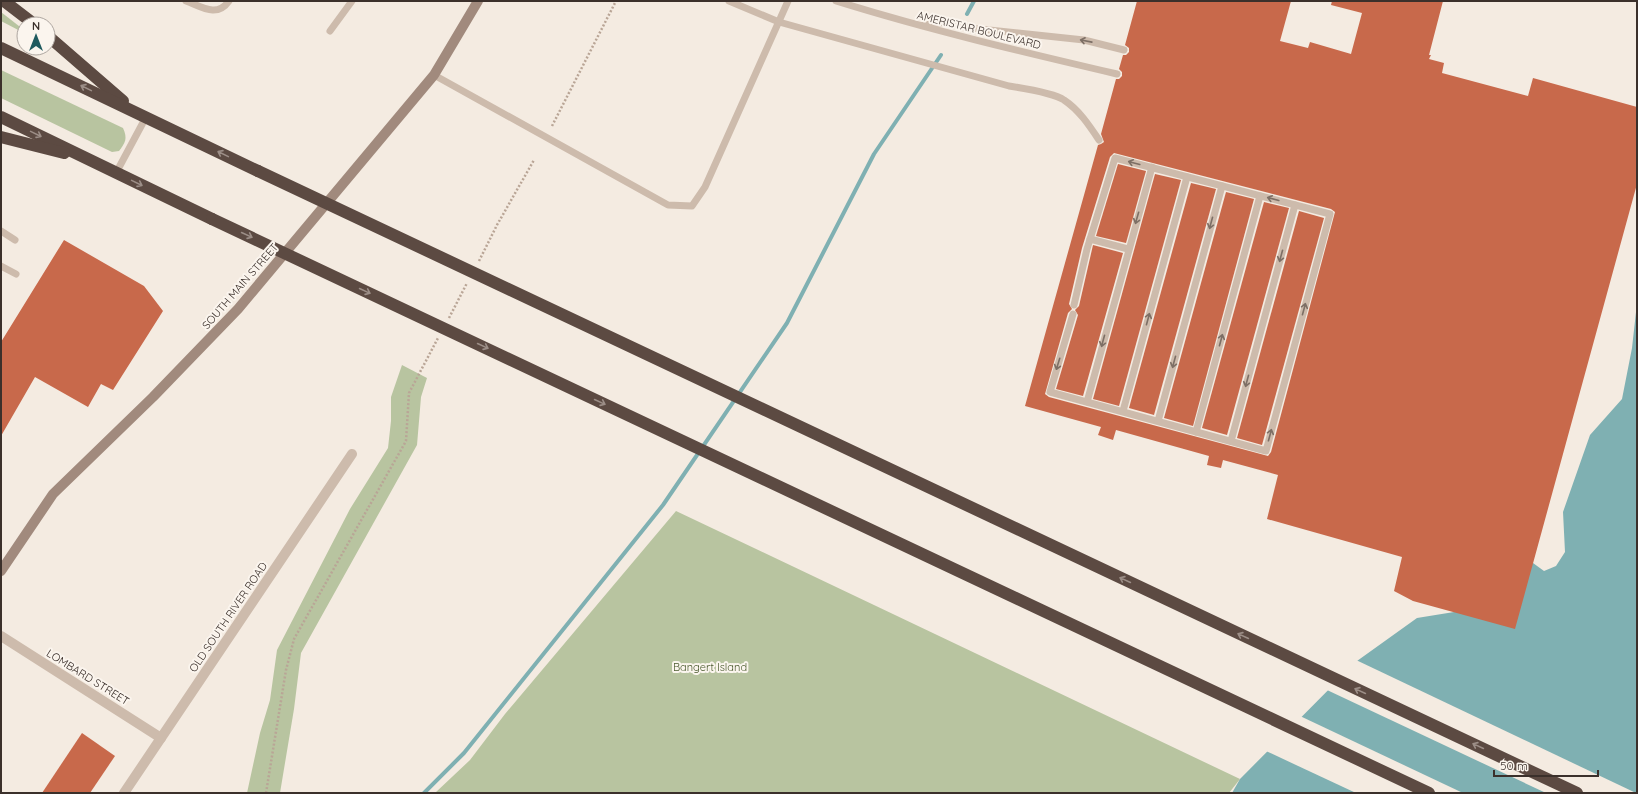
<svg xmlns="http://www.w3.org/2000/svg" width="1638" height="794" viewBox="0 0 1638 794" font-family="Quicksand,sans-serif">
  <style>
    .green { fill: #b8c4a0 }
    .water { fill: #7fb0b2 }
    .pier { fill: #f4ebe1 }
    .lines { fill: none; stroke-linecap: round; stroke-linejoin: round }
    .stream { stroke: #7fb0b2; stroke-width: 4 }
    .building { fill: #c8694b; fill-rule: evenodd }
    .path { stroke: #b9a596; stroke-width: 2.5; stroke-dasharray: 2 2; stroke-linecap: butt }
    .lane { stroke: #cdbbac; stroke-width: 7 }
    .street { stroke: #cdbbac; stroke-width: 10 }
    .secondary { stroke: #a18a7d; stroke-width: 10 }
    .highway { stroke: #5c4a42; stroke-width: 12 }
    .highway-bridge { stroke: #5c4a42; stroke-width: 12 }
    .oneway { stroke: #7d6f65 }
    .oneway2 { stroke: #9c8e87 }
    .labels { text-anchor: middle; stroke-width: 4; stroke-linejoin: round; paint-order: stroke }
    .street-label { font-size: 11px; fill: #3b302b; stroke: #fbf5ee }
    .park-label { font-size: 11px; fill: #4a5a2e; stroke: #fbf5ee }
  </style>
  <rect width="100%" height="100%" fill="#f4ebe1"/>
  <g class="green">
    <polygon points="1,12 24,30 24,33 1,21"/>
    <path d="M1,70l122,58c5,11 2,15 -4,23l-7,1 -111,-54z"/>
    <polygon points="402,365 427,378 421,397 417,445 301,653 294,709 280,793 247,793 260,733 270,700 277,650 350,509 388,448 391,421 391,397"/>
    <polygon points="676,511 1240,779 1229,793 435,793 470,760 505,714"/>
  </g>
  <polygon class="water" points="1637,303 1637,793 1232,793 1240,779 1357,661 1417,618 1454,612 1533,563 1544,571 1556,566 1565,552 1563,512 1590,435 1622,399 1632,348"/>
  <g class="pier">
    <polygon points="1356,660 1636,793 1546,793 1327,690"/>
    <polygon points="1300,716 1463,793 1356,793 1266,751"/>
  </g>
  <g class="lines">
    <g class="stream">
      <polyline points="967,14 974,1"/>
      <polyline points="424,793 464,753 663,505 787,323 874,154 941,55"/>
    </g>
  </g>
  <g class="building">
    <path d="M1137,1h154l-11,40 28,7 2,-6 41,12 11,-41 -31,-8 1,-4h111l-14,54h2l-2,4 15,4 -2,10 86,23 5,-18 104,29v77l-122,445 -102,-28 -19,-10 8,-34 -135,-38 11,-44 -55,-15 -2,8 -14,-3 2,-9 -93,-26 -3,10 -15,-5 3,-8 -76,-21 73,-261 3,-1 3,-2 -3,-8 15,-55h3l3,-3v-4l-3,-3 4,-14h3l3,-3v-4l-4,-3zM1114,153l217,56 4,3 -64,240 -3,4 -219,-59 -4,-3 23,-81 4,-4 -3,-5 13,-56 28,-91z"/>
    <polygon points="1118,164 1146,171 1126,243 1096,236"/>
    <polygon points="1155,174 1181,180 1119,406 1093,399"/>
    <polygon points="1191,183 1216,189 1154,415 1129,408"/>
    <polygon points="1226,192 1254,199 1193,426 1164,418"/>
    <polygon points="1264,202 1289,208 1227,435 1202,428"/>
    <polygon points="1299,211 1324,218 1262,445 1237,438"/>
    <polygon points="64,240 144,286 163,311 113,390 101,384 88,407 35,377 1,436 1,342"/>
    <polygon points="1093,245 1123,253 1083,396 1056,389 1078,315 1075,310 1079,306"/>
    <polygon points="82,733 115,756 90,793 42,793"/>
  </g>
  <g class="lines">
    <g class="path">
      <polyline points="552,126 616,1"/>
      <polyline points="479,261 497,225 534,160"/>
      <polyline points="449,318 467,283"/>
      <polyline points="266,793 286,670 294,639 406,441 409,393 438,338"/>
    </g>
    <g class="lane">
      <path d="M186,1c16,6 31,17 43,0"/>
      <path d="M729,1l50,21 230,64c13,2 45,7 55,14 15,10 25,25 35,40"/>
      <path d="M836,1c93,29 187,51 281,73"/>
      <polyline points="923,25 947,22 970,28 1084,40 1124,50"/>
      <polyline points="330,31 352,1"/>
      <polyline points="434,75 668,205 692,206 705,187 788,1"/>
      <polyline points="116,173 146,117"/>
      <polyline points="1,231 15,240"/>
      <polyline points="1090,239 1128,249"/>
      <polyline points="1,266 16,274"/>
      <polyline points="1073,314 1050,392 1266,451 1330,214 1115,158 1087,249 1074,305"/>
      <polyline points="1087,402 1152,167"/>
      <polyline points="1123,411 1187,177"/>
      <polyline points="1158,421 1222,186"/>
      <polyline points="1196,432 1260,196"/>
      <polyline points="1231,441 1295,205"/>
    </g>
    <g class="street">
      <polyline points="1,636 161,738"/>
      <polyline points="124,793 352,454"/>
    </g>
    <polyline class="secondary" points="1,571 53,494 153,397 238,309 434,75 478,1"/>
    <g class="highway">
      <polyline points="4,1 34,24"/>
      <polyline points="48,36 123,101"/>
      <polyline points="1,48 258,171"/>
      <polyline points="1,117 212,219"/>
      <polyline points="1,137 64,153"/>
    </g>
    <g class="highway-bridge">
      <polyline points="258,171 1577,793"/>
      <polyline points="212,219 1429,793"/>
    </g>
  </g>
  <defs><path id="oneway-shaft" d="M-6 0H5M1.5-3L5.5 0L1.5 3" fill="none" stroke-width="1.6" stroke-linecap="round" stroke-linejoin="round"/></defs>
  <g class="oneway">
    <use href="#oneway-shaft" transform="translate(1086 41) rotate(-169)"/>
    <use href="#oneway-shaft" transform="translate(1134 163) rotate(-165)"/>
    <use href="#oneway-shaft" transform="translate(1273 199) rotate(-165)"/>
    <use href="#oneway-shaft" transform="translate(1137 218) rotate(106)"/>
    <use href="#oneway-shaft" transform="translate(1211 223) rotate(105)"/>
    <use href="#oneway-shaft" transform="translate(1281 256) rotate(105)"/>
    <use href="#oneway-shaft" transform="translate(1304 309) rotate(-75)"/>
    <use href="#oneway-shaft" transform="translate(1148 319) rotate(-75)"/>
    <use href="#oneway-shaft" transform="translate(1221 340) rotate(-75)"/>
    <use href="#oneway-shaft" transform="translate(1103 341) rotate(105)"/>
    <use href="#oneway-shaft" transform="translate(1174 362) rotate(105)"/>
    <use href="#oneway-shaft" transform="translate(1058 364) rotate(107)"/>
    <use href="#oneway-shaft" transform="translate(1247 381) rotate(105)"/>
    <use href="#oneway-shaft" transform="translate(1270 435) rotate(-75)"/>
  </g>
  <g class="oneway2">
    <use href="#oneway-shaft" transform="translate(86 88) rotate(-154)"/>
    <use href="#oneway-shaft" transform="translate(36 134) rotate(26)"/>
    <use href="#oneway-shaft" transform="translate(223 154) rotate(-154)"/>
    <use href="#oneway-shaft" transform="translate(137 183) rotate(26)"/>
    <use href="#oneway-shaft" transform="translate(247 235) rotate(25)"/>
    <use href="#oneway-shaft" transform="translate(365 291) rotate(25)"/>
    <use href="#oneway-shaft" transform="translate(483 346) rotate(25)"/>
    <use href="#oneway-shaft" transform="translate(600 402) rotate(25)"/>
    <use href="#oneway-shaft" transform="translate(1125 580) rotate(-155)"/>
    <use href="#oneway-shaft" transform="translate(1243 636) rotate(-155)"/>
    <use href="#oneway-shaft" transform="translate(1360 691) rotate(-155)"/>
    <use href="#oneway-shaft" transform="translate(1478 746) rotate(-155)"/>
  </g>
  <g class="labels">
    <g class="street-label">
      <text transform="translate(979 30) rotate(14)" y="4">AMERISTAR BOULEVARD</text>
      <text transform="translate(240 286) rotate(-49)" y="4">SOUTH MAIN STREET</text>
      <text transform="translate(228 617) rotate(-56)" y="4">OLD SOUTH RIVER ROAD</text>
      <text transform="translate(88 677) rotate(32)" y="4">LOMBARD STREET</text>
    </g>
    <g class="park-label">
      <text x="710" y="671">Bangert Island</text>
    </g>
  </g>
  <rect width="1638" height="794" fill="none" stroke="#3b302b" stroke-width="4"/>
  <g transform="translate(36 36)"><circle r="19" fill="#fbf5ee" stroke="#aea6a0"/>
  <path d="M0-3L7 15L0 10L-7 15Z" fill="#1f5a5e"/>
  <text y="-6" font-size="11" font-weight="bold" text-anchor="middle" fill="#3b302b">N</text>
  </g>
  <path d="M1494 770v6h104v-6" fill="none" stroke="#3b302b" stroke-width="2"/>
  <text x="1500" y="770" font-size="12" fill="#3b302b" stroke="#fbf5ee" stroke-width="3" paint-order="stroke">50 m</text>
</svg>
